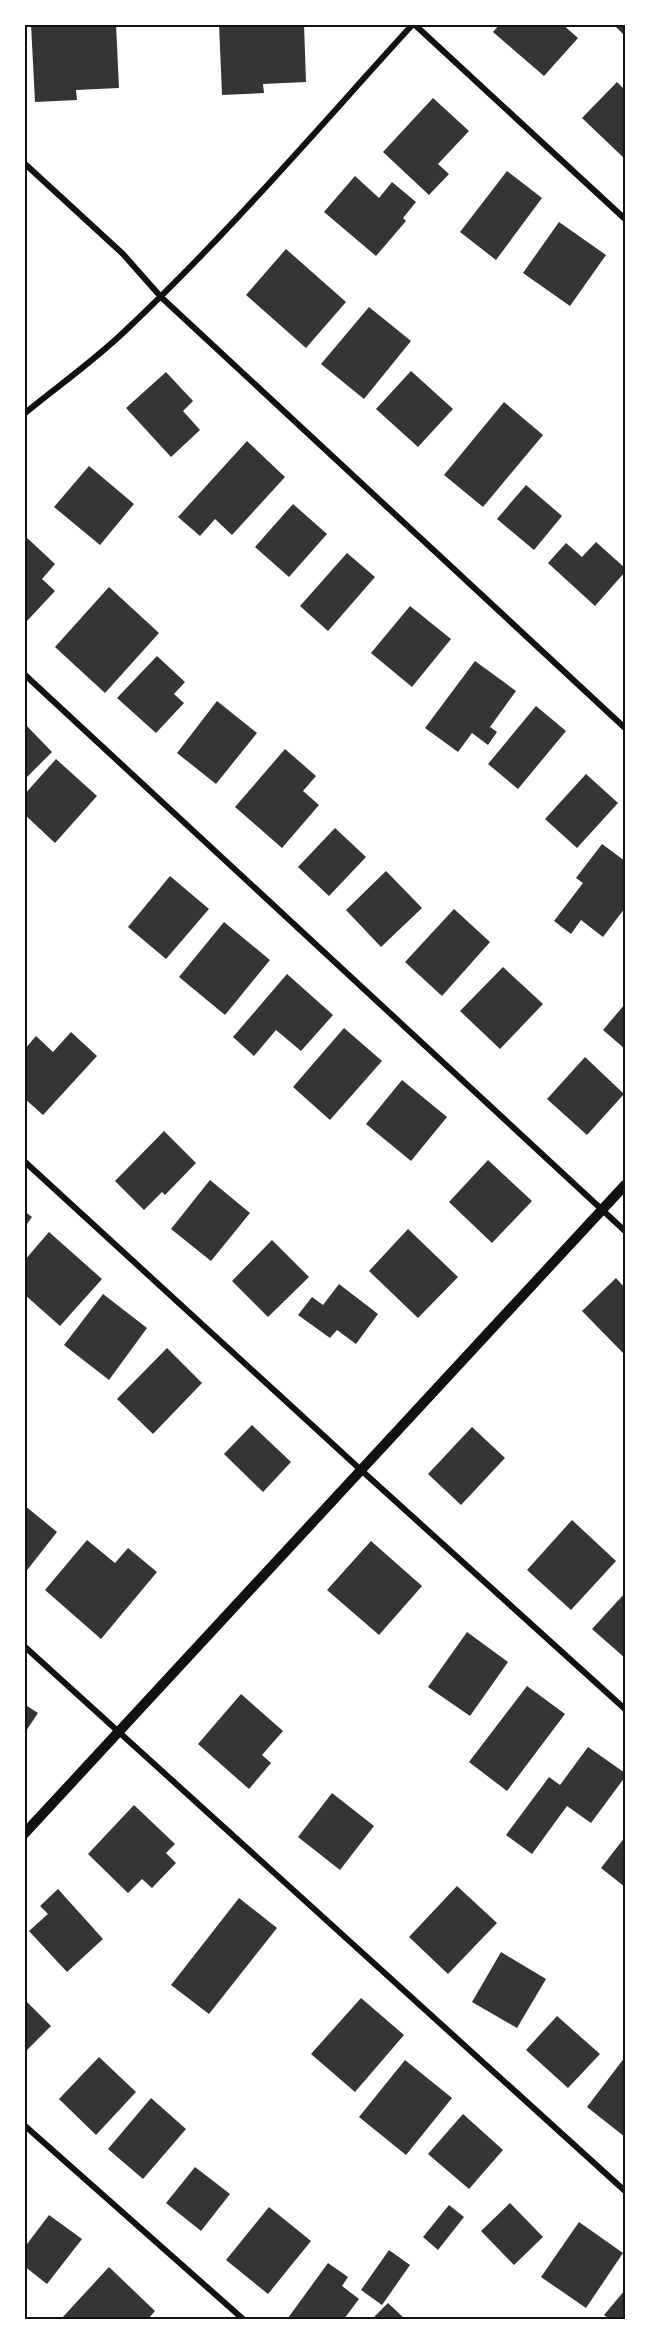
<svg xmlns="http://www.w3.org/2000/svg" width="649" height="2343" viewBox="0 0 649 2343" font-family="Mulish,sans-serif">
  <style>
    .building { fill: #353535 }
    .lines { fill: none; stroke-linecap: round; stroke-linejoin: round }
    .minor { stroke: #111; stroke-width: 6 }
    .tertiary { stroke: #111; stroke-width: 10 }
    .neatline { fill: none; stroke: #111; stroke-width: 2 }
  </style>
  <rect width="100%" height="100%" fill="#fff"/>
  <g class="building">
    <polygon points="31,24 116,24 119,88 76,90 77,100 35,102"/>
    <polygon points="219,24 304,24 306,82 263,84 264,93 222,95"/>
    <polygon points="500,24 562,24 578,38 544,76 493,32"/>
    <polygon points="613,24 625,24 625,36"/>
    <polygon points="617,82 625,90 625,159 582,118"/>
    <polygon points="433,98 469,131 438,164 449,174 429,195 383,152"/>
    <polygon points="507,171 542,198 496,260 460,232"/>
    <polygon points="355,176 379,198 392,182 416,202 403,218 406,221 376,256 324,212"/>
    <polygon points="559,222 606,255 570,306 523,273"/>
    <polygon points="286,249 346,302 306,348 246,295"/>
    <polygon points="369,307 411,341 364,399 321,364"/>
    <polygon points="411,371 453,409 418,447 376,409"/>
    <polygon points="166,372 193,401 183,411 200,430 171,457 126,408"/>
    <polygon points="504,402 543,435 483,507 444,475"/>
    <polygon points="247,441 285,477 232,535 215,519 200,536 178,517"/>
    <polygon points="89,466 134,504 100,545 54,507"/>
    <polygon points="526,485 562,516 534,550 497,519"/>
    <polygon points="293,504 327,534 289,577 255,547"/>
    <polygon points="24,535 55,564 42,579 55,591 27,621 24,618"/>
    <polygon points="596,542 625,568 625,572 595,606 548,563 566,543 582,557"/>
    <polygon points="347,553 375,577 328,631 300,606"/>
    <polygon points="109,587 159,633 105,693 55,647"/>
    <polygon points="410,606 451,639 412,687 371,653"/>
    <polygon points="157,656 185,682 174,694 184,703 156,733 117,698"/>
    <polygon points="475,661 516,691 490,727 497,732 488,745 472,733 458,752 425,728"/>
    <polygon points="217,701 257,733 216,784 177,753"/>
    <polygon points="536,706 566,731 518,789 488,764"/>
    <polygon points="24,723 52,752 24,780"/>
    <polygon points="285,749 316,776 303,791 319,805 282,848 235,807"/>
    <polygon points="56,759 97,796 55,843 24,814 24,795"/>
    <polygon points="586,774 618,803 577,848 545,819"/>
    <polygon points="335,828 366,857 329,896 298,867"/>
    <polygon points="602,844 625,861 625,908 603,937 581,920 571,934 554,921 583,883 576,878"/>
    <polygon points="386,871 422,908 381,947 346,910"/>
    <polygon points="170,876 209,909 166,959 128,927"/>
    <polygon points="454,909 490,942 442,996 405,962"/>
    <polygon points="224,922 270,960 225,1015 179,977"/>
    <polygon points="503,967 543,1004 500,1049 460,1011"/>
    <polygon points="287,974 333,1015 301,1051 276,1030 254,1056 233,1037"/>
    <polygon points="625,1004 625,1049 603,1030"/>
    <polygon points="344,1028 382,1061 330,1120 293,1087"/>
    <polygon points="71,1032 97,1056 43,1115 24,1098 24,1050 36,1036 53,1052"/>
    <polygon points="585,1057 624,1094 587,1135 547,1099"/>
    <polygon points="402,1080 447,1117 411,1161 366,1124"/>
    <polygon points="164,1131 196,1163 165,1195 162,1192 144,1210 115,1181"/>
    <polygon points="488,1160 532,1201 492,1243 449,1202"/>
    <polygon points="210,1180 250,1213 211,1261 171,1229"/>
    <polygon points="24,1211 32,1217 24,1228"/>
    <polygon points="408,1229 458,1277 418,1318 369,1271"/>
    <polygon points="49,1232 102,1279 60,1326 24,1294 24,1261"/>
    <polygon points="272,1240 309,1277 268,1317 232,1281"/>
    <polygon points="616,1278 625,1288 625,1355 582,1311"/>
    <polygon points="339,1284 378,1314 356,1344 337,1330 330,1338 298,1315 312,1297 323,1305"/>
    <polygon points="103,1294 147,1328 109,1380 64,1345"/>
    <polygon points="167,1348 202,1383 153,1434 117,1399"/>
    <polygon points="252,1425 291,1462 263,1492 224,1454"/>
    <polygon points="472,1427 505,1458 461,1505 428,1474"/>
    <polygon points="24,1505 57,1532 24,1574"/>
    <polygon points="572,1520 616,1561 571,1610 527,1570"/>
    <polygon points="87,1540 115,1563 128,1548 157,1572 101,1639 45,1590"/>
    <polygon points="371,1541 422,1586 379,1635 327,1590"/>
    <polygon points="625,1593 625,1658 592,1629"/>
    <polygon points="467,1632 508,1662 470,1716 428,1687"/>
    <polygon points="527,1686 565,1714 507,1791 469,1762"/>
    <polygon points="241,1694 283,1731 262,1755 271,1763 249,1789 198,1744"/>
    <polygon points="24,1704 38,1713 24,1734"/>
    <polygon points="588,1747 625,1773 625,1777 591,1823 567,1806 532,1854 506,1835 549,1777 560,1785"/>
    <polygon points="332,1793 374,1826 340,1870 298,1837"/>
    <polygon points="134,1805 175,1844 166,1853 176,1863 152,1888 142,1879 128,1893 88,1854"/>
    <polygon points="625,1837 625,1887 601,1868"/>
    <polygon points="457,1886 497,1923 448,1974 409,1937"/>
    <polygon points="58,1889 103,1939 67,1972 29,1931 48,1914 40,1906"/>
    <polygon points="239,1898 277,1928 209,2014 171,1985"/>
    <polygon points="501,1952 546,1979 517,2028 472,2002"/>
    <polygon points="361,1998 404,2035 355,2092 311,2054"/>
    <polygon points="24,1999 51,2026 26,2051 24,2049"/>
    <polygon points="557,2016 600,2054 568,2088 526,2050"/>
    <polygon points="99,2057 136,2092 96,2135 59,2099"/>
    <polygon points="625,2057 625,2137 587,2107"/>
    <polygon points="405,2060 452,2098 406,2155 359,2117"/>
    <polygon points="151,2098 186,2129 143,2179 108,2149"/>
    <polygon points="463,2114 503,2150 469,2189 428,2154"/>
    <polygon points="195,2167 230,2194 201,2231 166,2203"/>
    <polygon points="510,2203 543,2237 514,2265 481,2231"/>
    <polygon points="449,2205 464,2217 438,2250 423,2237"/>
    <polygon points="269,2207 311,2241 268,2294 226,2260"/>
    <polygon points="49,2215 82,2239 47,2284 24,2266 24,2248"/>
    <polygon points="579,2222 623,2253 586,2308 541,2277"/>
    <polygon points="389,2250 410,2265 382,2305 361,2290"/>
    <polygon points="328,2263 348,2277 342,2286 359,2299 344,2319 290,2319 288,2318"/>
    <polygon points="109,2267 155,2311 148,2319 61,2319"/>
    <polygon points="625,2290 625,2319 609,2319 604,2315"/>
    <polygon points="388,2303 405,2319 372,2319"/>
  </g>
  <g class="lines">
    <g class="minor">
      <polyline points="414,24 625,219"/>
      <polyline points="24,163 123,254 161,297 625,728"/>
      <path d="M24,414c34,-28 71,-54 102,-84 102,-96 193,-203 287,-306"/>
      <polyline points="24,674 625,1231"/>
      <polyline points="24,1161 361,1470 625,1709"/>
      <polyline points="24,1646 625,2191"/>
      <polyline points="24,2125 243,2319"/>
    </g>
    <polyline class="tertiary" points="24,1834 625,1185"/>
  </g>
  <rect width="649" height="2343" fill="none" stroke="#ffffff" stroke-width="51"/>
  <rect x="26" y="26" width="598" height="2292" class="neatline"/>
</svg>
